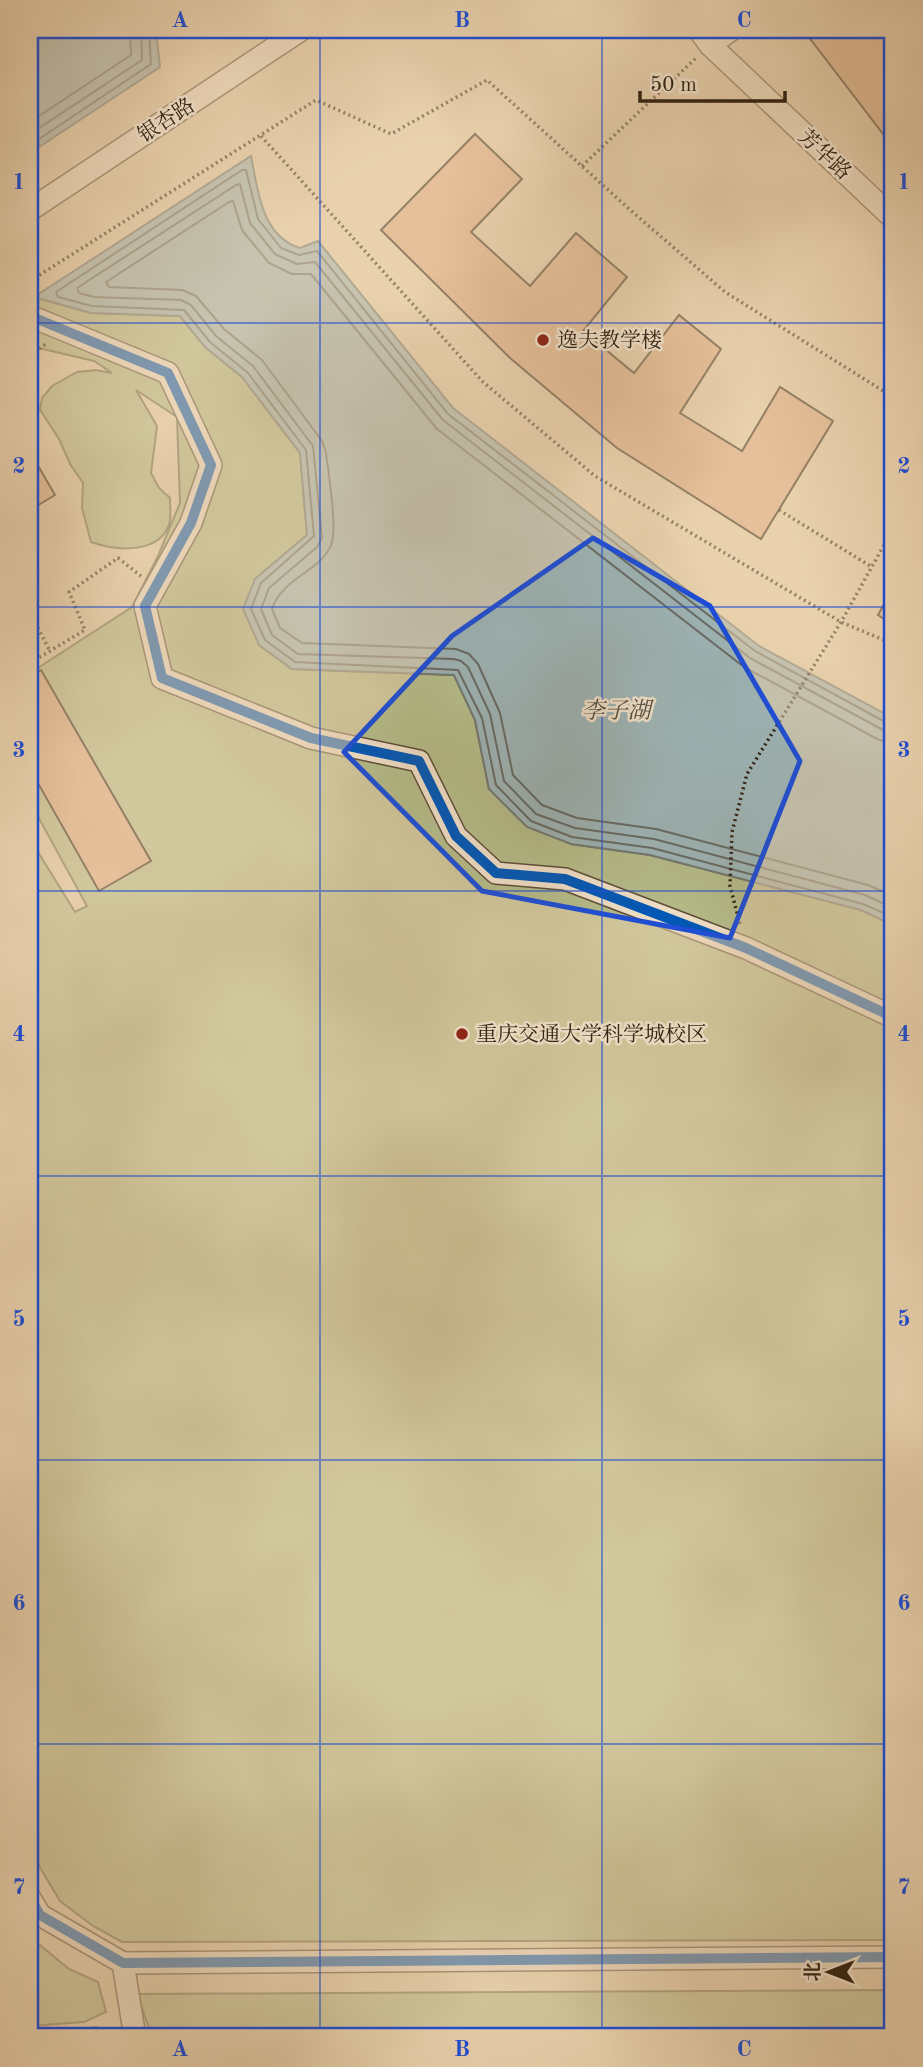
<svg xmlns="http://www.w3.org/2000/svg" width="923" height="2067" viewBox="0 0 923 2067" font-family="'Old Standard TT','Noto Serif SC',serif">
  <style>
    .green { fill: #b5bc8a; stroke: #726e4e; stroke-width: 2 }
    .water { fill: #9db4b6; stroke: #717974; stroke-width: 2 }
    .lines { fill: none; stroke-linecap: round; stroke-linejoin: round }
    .shore { stroke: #666a64; stroke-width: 2 }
    .building { fill: #e0ab84; stroke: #302112; stroke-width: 2 }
    .minor-casing { stroke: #5e4d39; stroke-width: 24 }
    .path { stroke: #302112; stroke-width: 3.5; stroke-dasharray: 2 3.5; stroke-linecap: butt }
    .minor { stroke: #f1e1ca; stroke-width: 21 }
    .cycleway-casing { stroke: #f1e1ca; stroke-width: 15 }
    .cycleway { stroke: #0057b8; stroke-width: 10 }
    .marked { fill: none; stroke: #1d4ed8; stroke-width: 5; stroke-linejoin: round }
    .grid { fill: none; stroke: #1d4ed8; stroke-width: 2; stroke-opacity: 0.55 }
    .poi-dot { fill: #8f2418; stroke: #f1e1ca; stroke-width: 2.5 }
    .labels { text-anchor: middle; stroke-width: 5; stroke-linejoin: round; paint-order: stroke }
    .street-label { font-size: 21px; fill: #302112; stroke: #f1e1ca }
    .poi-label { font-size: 21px; fill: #302112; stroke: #f1e1ca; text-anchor: start }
    .water-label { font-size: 23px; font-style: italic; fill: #514d43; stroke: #f1e1ca }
    .neatline { fill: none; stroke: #1d4ed8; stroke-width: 2.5 }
    .grid-label { font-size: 23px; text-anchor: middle; font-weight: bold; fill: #1d4ed8 }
  </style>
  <rect width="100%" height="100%" fill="#e9d1ad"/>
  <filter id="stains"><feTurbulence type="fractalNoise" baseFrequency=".00286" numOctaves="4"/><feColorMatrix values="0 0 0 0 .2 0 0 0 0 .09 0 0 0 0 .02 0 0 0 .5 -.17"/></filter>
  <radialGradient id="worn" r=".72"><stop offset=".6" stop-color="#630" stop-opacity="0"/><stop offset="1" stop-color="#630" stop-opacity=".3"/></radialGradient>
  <g class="green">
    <path d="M30,294l4,3 57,16 89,3 25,31 37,30 58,76 7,82 -52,44 4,66 33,24 162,6 21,45 14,69 82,55 79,11 211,55 32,15v1015l-771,2 -29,-16 -33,-25 -28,-47 -2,-7v-1008l45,73 12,-6 -57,-104v-129l102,-66 26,-51 22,-53 -3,-86 -41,-27 21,36 -6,47 8,15 11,10c0,8 1,16 0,23 -8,34 -54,30 -79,21l-9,-34 1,-25 -13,-19 -11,-25 -19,-29 2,-12 10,-12 25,-14 19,-2 16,3 -18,-12 -64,-15z"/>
    <polygon points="30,1937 69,1969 98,1982 106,2012 84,2022 30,2026"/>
    <polygon points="893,1990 893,2037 152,2037 137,1994"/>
    <polygon points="96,2027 115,2037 30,2037 30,2036"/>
  </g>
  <g class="water">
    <polygon points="30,30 156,30 160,67 30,153"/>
    <path d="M251,156c7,34 10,80 49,92l18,-7 135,167 306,238 134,72v207l-32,-15 -211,-55 -79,-11 -44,-17 -38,-38 -14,-69 -21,-45 -162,-6 -33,-24 -16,-36 12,-30 52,-44 -7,-82 -58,-76 -37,-30 -25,-31 -89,-3 -57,-16z"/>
  </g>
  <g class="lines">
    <g class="shore">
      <polyline points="30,122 131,55 130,30"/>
      <polyline points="30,134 142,60 141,30"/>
      <polyline points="30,145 151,64 149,30"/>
      <polyline points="893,724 887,723 755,651 448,414 317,251 299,255 281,248 258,219 246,170 242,170 56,292 58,297 92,306 184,310 210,342 248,373 306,450 314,536 261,583 251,609 265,640 295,662 458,670 482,718 496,785 531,821 572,837 652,848 863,904 893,917"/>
      <polyline points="893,732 883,730 750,658 443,420 315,262 297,264 275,254 250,223 240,184 236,185 77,288 79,293 94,297 181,300 191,305 216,336 253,366 313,446 322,538 317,547 269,588 261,609 272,635 298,654 454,659 461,661 468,667 490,714 504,781 536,814 575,828 654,839 865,895 893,908"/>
      <path d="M893,743l-14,-3 -135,-73 -307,-238 -126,-155h-19l-23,-11 -27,-33 -9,-29 -4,1 -123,80 3,5 73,3 14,6 28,33 38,31 60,81 4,11c2,19 12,77 5,93 -10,26 -49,33 -59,64l8,19 22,15 154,6 13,5 9,10 22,49 13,62 29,30 35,13 79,11 212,56 25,11"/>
    </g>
  </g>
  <g class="building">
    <polygon points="808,30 878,30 893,49 893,147 805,32"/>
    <polygon points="475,134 522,179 471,232 530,286 576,233 627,277 583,331 634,373 679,315 721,349 680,413 742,451 780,387 833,421 761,539 617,448 510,358 381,230"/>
    <polygon points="30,452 55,495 30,510"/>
    <polygon points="893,588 893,625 878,615"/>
    <polygon points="41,670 151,861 99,891 30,769 30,676"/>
  </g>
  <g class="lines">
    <g class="minor-casing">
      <g id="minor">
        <polyline points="699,30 710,45 893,218"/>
        <polyline points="710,45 731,30"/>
        <polyline points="30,210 301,30"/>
        <polyline points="30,316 168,373 211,465 191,523 145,606 162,678 311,738 419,761 456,836 496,873 565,879 746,948 893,1017"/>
        <polyline points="30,1898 40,1915 123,1963 893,1957"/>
        <polyline points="123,1963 135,2037"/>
      </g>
    </g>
    <g class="path">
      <polyline points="261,136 483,382 595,476 841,622 893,644"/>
      <polyline points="582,166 697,57"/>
      <polyline points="30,281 316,100 391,134 487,80 628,208 725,292 893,397"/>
      <polyline points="30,355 46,344"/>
      <polyline points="779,510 872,567"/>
      <polyline points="30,613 50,651"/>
      <polyline points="30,663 85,630 69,592 118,558 141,576"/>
      <polyline points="740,924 730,886 732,832 747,774 841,622 893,529"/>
    </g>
    <use href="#minor" class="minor"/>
    <g class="cycleway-casing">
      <g id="cycleway">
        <polyline points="30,316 168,373 211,465 191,523 145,606 162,678 311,738 419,761 456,836 496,873 565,879 746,948 893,1017"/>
        <polyline points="30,1898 40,1915 123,1963 893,1957"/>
      </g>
    </g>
    <use href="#cycleway" class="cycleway"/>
  </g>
  <path d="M0 0H923V2067H0ZM593,538l117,68 90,155 -70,177 -248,-47 -138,-139 108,-116z" fill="#e9d1ad" fill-opacity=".55" fill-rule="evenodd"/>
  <path class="marked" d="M593,538l117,68 90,155 -70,177 -248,-47 -138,-139 108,-116z"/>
  <path class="grid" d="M320,30v2007M602,30v2007M30,323h863M30,607h863M30,891h863M30,1176h863M30,1460h863M30,1744h863"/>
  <g class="poi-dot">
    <circle cx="543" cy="340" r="7"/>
    <circle cx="462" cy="1034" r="7"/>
  </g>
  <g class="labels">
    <g class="street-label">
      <text transform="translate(166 120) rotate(-33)" y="7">银杏路</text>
      <text transform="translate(825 154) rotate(43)" y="7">芳华路</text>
    </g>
    <g class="poi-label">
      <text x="557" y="347">逸夫教学楼</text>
      <text x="476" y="1041">重庆交通大学科学城校区</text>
    </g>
    <g class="water-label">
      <text x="616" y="718">李子湖</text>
    </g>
  </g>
  <rect width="923" height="2067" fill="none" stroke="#e9d1ad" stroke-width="77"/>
  <g transform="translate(829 1972) rotate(270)" stroke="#f1e1ca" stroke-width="5" paint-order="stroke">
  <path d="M0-5L12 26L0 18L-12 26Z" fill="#302112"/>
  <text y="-10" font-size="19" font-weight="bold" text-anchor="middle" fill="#302112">北</text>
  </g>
  <path d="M640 91v10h145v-10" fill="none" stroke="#302112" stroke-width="3.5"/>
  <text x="650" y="91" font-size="21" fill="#302112" stroke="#f1e1ca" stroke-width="5" paint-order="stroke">50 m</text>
  <rect x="38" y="38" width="846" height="1990" class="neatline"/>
  <g class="grid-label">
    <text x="180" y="27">A</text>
    <text x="462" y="27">B</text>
    <text x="744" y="27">C</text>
    <text x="19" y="189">1</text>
    <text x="904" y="189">1</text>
    <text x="19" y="473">2</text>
    <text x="904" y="473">2</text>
    <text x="19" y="757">3</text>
    <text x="904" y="757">3</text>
    <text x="19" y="1041">4</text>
    <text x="904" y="1041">4</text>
    <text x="19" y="1326">5</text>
    <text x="904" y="1326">5</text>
    <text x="19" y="1610">6</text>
    <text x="904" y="1610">6</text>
    <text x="19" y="1894">7</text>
    <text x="904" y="1894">7</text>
    <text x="180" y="2056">A</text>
    <text x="462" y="2056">B</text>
    <text x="744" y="2056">C</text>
  </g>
  <rect width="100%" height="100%" filter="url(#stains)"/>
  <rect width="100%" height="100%" fill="url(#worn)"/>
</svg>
